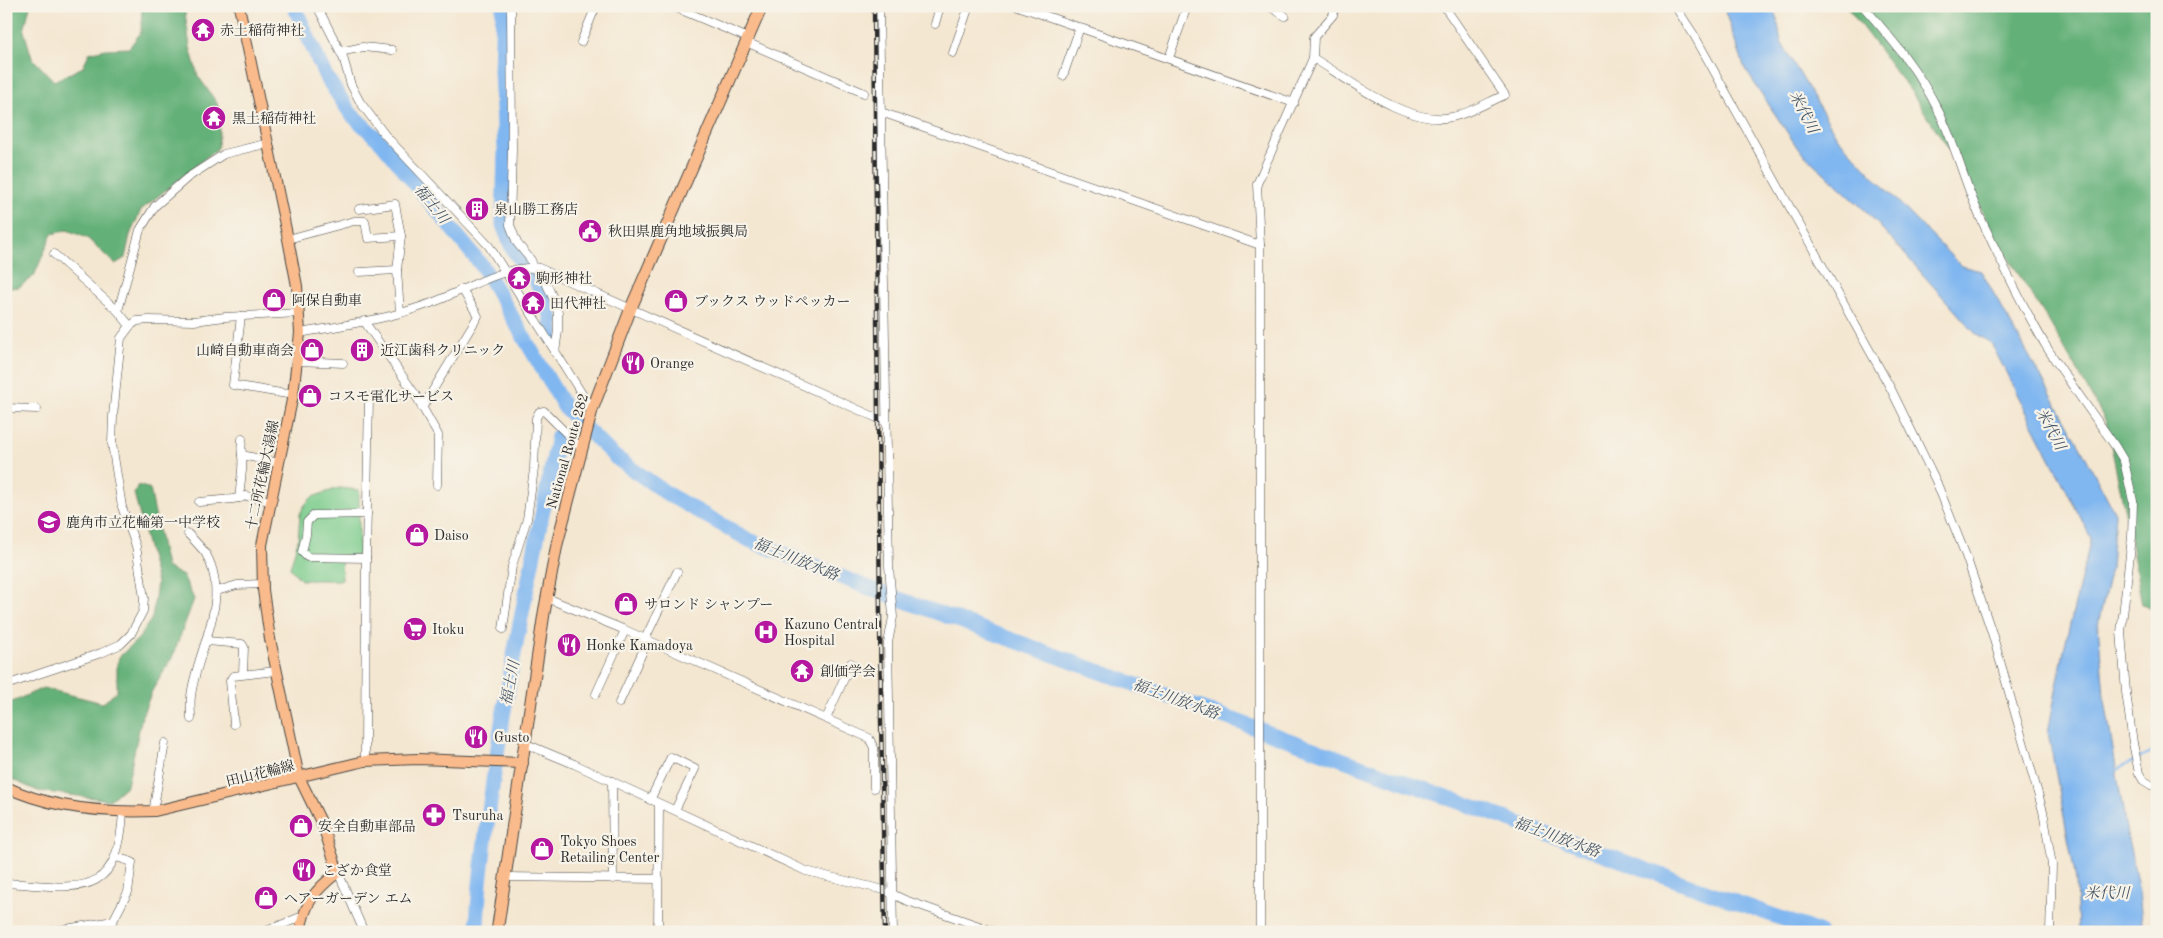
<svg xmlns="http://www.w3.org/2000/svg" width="2163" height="938" viewBox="0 0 2163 938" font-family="'Old Standard TT','Noto Serif JP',serif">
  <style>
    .green { fill: #7bcc8d; stroke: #537c5c }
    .forest { fill: #64b078; stroke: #486e52 }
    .water { fill: #81b7f0; stroke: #56718e }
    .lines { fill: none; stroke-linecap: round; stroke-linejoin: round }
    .stream { stroke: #81b7f0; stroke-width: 2.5 }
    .river { stroke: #81b7f0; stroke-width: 15 }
    .minor-casing { stroke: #494744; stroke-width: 9 }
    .major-casing { stroke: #494744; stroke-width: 12 }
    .highway-casing { stroke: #494744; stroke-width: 13 }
    .minor { stroke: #fff; stroke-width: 8 }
    .major { stroke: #fabb8c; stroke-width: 10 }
    .highway { stroke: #fabb8c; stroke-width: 11 }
    .rail-casing { stroke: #2b2b2b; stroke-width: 4.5 }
    .rail { stroke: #f7f3e8; stroke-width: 2.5; stroke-dasharray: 8; stroke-linecap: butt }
    .labels { text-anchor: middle; stroke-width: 4.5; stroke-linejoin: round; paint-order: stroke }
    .poi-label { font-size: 14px; fill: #2b2b2b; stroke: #f7f3e8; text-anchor: start }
    .street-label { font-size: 14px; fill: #2b2b2b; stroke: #f7f3e8 }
    .water-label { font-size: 15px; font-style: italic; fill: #455566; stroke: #f7f3e8 }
  </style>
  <rect width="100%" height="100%" fill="#f7f3e8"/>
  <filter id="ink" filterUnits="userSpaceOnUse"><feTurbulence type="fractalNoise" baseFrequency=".02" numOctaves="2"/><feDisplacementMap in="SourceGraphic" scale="10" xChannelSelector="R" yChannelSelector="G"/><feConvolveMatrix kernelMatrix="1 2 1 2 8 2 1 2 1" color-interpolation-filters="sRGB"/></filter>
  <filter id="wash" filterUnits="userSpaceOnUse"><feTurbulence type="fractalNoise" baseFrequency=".0096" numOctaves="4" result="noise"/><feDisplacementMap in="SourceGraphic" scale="20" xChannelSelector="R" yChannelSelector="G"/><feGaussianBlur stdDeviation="1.12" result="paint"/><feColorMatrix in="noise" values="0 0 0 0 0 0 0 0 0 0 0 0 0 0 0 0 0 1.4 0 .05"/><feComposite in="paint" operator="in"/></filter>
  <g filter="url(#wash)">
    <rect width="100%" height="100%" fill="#f4e7d1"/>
    <polygon class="green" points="339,488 359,490 359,554 357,556 341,556 342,580 301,580 290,568 298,540 300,514 304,506 312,497"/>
    <g class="forest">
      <polygon points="6,6 30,6 24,31 32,58 54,81 83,67 89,53 105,49 129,48 141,32 142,6 184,6 190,47 198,76 217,103 220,115 218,148 141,210 130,235 125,258 115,264 87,238 67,230 52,234 34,276 19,287 6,288"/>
      <polygon points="1846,6 2157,6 2157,611 2142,605 2128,526 2106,422 2051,325 1998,242 1951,152 1912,93"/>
      <polygon points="138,485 150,489 166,567 183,576 194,599 172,658 152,691 142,716 127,785 110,800 38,791 6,777 6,701 12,702 43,688 103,703 117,691 117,666 119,657 139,638 152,618 157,583 134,493"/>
    </g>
    <polygon class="water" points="1723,6 1771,6 1777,18 1781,42 1837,137 1878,181 1961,266 1981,271 2080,446 2115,513 2111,568 2098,625 2104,694 2126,829 2139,892 2143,932 2078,932 2076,880 2048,732 2065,645 2091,538 1991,343 1975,333 1868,213 1799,150 1745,69"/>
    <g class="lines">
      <polyline class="stream" points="2116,770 2157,749"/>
      <g class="river">
        <polyline points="294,6 325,75 351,114 382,143 483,267 565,408 615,457 669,495 749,540 869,588 1819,932"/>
        <polyline points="503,6 501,71 505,150 503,225 513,250 535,279 545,300 551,316 552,336"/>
        <path d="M477,932c1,-45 8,-91 14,-136 16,-121 43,-240 67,-360"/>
      </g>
    </g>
  </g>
  <g filter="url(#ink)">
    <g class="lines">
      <g class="minor-casing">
        <g id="minor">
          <polyline points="317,6 343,57 351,85 360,102 385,135 489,246 592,410"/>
          <polyline points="511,6 512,150 510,225 517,243 531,260 534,268 546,283 554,300 558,313 558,330 555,353"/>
          <polyline points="672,6 748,38"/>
          <polyline points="879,6 889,566 893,617 888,643 893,932"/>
          <polyline points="1018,6 1294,103"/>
          <polyline points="1269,6 1285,16"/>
          <polyline points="1675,6 1694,35 1891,389 1936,481 1966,556 1992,633 2043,811 2052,865 2050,932"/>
          <path d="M1863,6c28,32 56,65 75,104 18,35 26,73 43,109 20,42 41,87 65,127 22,35 46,67 69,100l9,15 9,40 -1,36 -11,95 5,60 7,51 6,30 4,7 8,5 6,1"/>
          <polyline points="935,24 940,6"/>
          <polyline points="581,42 596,6"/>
          <polyline points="746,42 864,93"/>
          <polyline points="340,52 363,47 392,50"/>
          <polyline points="953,53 969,6"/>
          <polyline points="1169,58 1185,12 1189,6"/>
          <path d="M1313,58c35,21 95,69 139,59 18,-4 36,-15 53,-22l-61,-89"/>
          <polyline points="1063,76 1080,27"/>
          <polyline points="881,112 1260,245"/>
          <polyline points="359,209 395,204 401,236 397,270 400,313"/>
          <polyline points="288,239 354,221 365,221 368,238 401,236"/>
          <polyline points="54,254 118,311"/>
          <polyline points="359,272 397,270"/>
          <polyline points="241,316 233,385 293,395"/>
          <polyline points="364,321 415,394 438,435 437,485"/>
          <polyline points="130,326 118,311 140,230 155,206 187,178 224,154 269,143"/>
          <path d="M300,333c34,-6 69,-11 101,-20 16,-5 33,-10 47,-17 28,-12 59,-30 91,-28l347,154"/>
          <polyline points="298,361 343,363"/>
          <polyline points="6,408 37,409"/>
          <polyline points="422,408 478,316 462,289"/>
          <polyline points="242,455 279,463"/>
          <path d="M240,498c-1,-14 4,-29 2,-42 -1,-7 -1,-10 0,-17"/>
          <polyline points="199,502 233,499 247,496 270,501"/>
          <path d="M188,534c6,6 13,13 18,20 26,48 -9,94 -15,142 -1,7 0,15 0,23"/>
          <polyline points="366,558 307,557 302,552 306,535 307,522 314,515 367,514"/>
          <polyline points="217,591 237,585 262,584"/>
          <polyline points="547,598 625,630 869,738 874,748 874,788"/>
          <polyline points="503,629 512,566 527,519 534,469 536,418 539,412 544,411 582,449"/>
          <polyline points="645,639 677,572"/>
          <polyline points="207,641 242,644 244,647 243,674"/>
          <polyline points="6,685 101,653 121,644 131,634 143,611 144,598 136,546 122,507 112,444 113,416 121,338 130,326 137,321 149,320 194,321 225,317 299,313"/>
          <polyline points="596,694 625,630"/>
          <polyline points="619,703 648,640"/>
          <polyline points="826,719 851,663"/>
          <polyline points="234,724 230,681 233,676 276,671"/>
          <polyline points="526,744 574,764 806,871 884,890 905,900 996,932"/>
          <polyline points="365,761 366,558 369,397 415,394"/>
          <polyline points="612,781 613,879"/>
          <polyline points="650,800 671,757 695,769 675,810"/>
          <polyline points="153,812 165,743"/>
          <polyline points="338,872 364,932"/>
          <polyline points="505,877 658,879"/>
          <path d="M6,883c72,4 112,19 117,-71"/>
          <polyline points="48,932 113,921 128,892 132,862 116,857"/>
          <polyline points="264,932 303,916"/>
          <polyline points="658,932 659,804"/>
          <polyline points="1260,932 1260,245 1257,184 1313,58 1314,37 1333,15 1335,6"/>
        </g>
      </g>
      <g class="major-casing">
        <g id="major">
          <path d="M239,6l49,233 9,47 3,47 -7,62 -31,150 1,45 7,49 29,138 24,49 15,46c-24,19 -33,30 -38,60"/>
          <path d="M6,787c46,22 98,26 149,24l210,-50 53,-2 105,4"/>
        </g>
      </g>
      <g class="highway-casing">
        <polyline id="highway" points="497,932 544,613 557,544 592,410 631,308 762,6"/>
      </g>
      <use href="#minor" class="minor"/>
      <use href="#major" class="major"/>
      <use href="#highway" class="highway"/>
      <g class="rail-casing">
        <polyline id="rail" points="874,6 881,719 885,932"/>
      </g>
      <use href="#rail" class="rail"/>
    </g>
  </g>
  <defs>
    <g id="temple-disc" transform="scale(1.25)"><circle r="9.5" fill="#b5179e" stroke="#f7f3e8"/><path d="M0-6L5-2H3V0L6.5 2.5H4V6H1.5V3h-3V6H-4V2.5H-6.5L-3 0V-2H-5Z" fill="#fff"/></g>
    <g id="building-disc" transform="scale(1.25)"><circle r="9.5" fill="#b5179e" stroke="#f7f3e8"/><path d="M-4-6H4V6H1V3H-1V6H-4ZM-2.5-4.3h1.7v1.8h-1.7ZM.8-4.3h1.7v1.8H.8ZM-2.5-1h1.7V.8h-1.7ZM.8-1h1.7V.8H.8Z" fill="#fff"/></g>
    <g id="civic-disc" transform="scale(1.25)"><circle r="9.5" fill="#b5179e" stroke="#f7f3e8"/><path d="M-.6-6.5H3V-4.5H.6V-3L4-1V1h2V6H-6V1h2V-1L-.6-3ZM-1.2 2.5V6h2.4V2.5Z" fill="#fff"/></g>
    <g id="shop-disc" transform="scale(1.25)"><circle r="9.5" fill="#b5179e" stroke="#f7f3e8"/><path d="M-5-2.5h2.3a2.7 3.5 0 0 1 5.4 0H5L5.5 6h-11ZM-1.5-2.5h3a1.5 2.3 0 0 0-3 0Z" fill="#fff"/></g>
    <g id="restaurant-disc" transform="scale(1.25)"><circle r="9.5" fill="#b5179e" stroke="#f7f3e8"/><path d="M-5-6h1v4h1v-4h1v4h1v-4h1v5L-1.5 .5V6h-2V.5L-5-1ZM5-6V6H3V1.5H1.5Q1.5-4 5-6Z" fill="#fff"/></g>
    <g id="school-disc" transform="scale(1.25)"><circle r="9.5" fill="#b5179e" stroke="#f7f3e8"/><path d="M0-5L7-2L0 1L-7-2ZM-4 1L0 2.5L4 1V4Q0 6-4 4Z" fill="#fff"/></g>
    <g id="supermarket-disc" transform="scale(1.25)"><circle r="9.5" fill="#b5179e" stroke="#f7f3e8"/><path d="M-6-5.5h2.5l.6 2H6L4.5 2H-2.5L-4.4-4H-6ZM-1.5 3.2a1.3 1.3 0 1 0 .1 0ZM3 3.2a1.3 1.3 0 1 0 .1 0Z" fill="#fff"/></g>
    <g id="hospital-disc" transform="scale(1.25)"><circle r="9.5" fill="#b5179e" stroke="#f7f3e8"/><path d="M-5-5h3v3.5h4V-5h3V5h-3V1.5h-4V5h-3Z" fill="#fff"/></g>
    <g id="pharmacy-disc" transform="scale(1.25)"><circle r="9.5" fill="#b5179e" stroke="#f7f3e8"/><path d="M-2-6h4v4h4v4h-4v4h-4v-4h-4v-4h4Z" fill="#fff"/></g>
  </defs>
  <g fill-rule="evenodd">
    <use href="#temple-disc" x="203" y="30"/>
    <use href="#temple-disc" x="214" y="118"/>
    <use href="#building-disc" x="477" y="209"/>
    <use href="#civic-disc" x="590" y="231"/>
    <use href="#temple-disc" x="519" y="278"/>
    <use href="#shop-disc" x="274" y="300"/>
    <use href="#shop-disc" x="676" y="301"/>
    <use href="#temple-disc" x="533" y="303"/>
    <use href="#shop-disc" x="312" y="350"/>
    <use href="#building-disc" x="362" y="350"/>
    <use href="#restaurant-disc" x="633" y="363"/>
    <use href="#shop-disc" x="310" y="396"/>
    <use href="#school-disc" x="49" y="522"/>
    <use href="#shop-disc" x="417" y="535"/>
    <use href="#shop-disc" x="626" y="604"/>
    <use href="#supermarket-disc" x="415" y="629"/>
    <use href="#hospital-disc" x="766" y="632"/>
    <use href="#restaurant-disc" x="569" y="645"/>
    <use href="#temple-disc" x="802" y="671"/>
    <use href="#restaurant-disc" x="476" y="737"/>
    <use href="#pharmacy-disc" x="434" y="815"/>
    <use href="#shop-disc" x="301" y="826"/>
    <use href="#shop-disc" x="542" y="849"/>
    <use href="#restaurant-disc" x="304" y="870"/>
    <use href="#shop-disc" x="266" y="898"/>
  </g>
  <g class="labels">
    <g class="poi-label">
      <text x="220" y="35">赤土稲荷神社</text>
      <text x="232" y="123">黒土稲荷神社</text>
      <text x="494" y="214">泉山勝工務店</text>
      <text x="608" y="236">秋田県鹿角地域振興局</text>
      <text x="536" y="283">駒形神社</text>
      <text x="292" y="305">阿保自動車</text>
      <text x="694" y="306">ブックス ウッドペッカー</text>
      <text x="550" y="308">田代神社</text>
      <text x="294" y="355" text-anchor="end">山崎自動車商会</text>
      <text x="380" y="355">近江歯科クリニック</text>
      <text x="650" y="368">Orange</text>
      <text x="328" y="401">コスモ電化サービス</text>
      <text x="66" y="527">鹿角市立花輪第一中学校</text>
      <text x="434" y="540">Daiso</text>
      <text x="644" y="609">サロンド シャンプー</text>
      <text x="784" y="629">Kazuno Central<tspan x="784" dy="16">Hospital</tspan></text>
      <text x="432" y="634">Itoku</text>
      <text x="586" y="650">Honke Kamadoya</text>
      <text x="820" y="676">創価学会</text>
      <text x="494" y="742">Gusto</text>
      <text x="452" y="820">Tsuruha</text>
      <text x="318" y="831">安全自動車部品</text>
      <text x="560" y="846">Tokyo Shoes<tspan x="560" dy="16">Retailing Center</tspan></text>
      <text x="322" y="875">こざか食堂</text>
      <text x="284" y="903">ヘアーガーデン エム</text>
    </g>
    <g class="street-label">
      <text transform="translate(567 451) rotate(-74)" y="5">National Route 282</text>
      <text transform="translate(262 475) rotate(-78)" y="5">十二所花輪大湯線</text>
      <text transform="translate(260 773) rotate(-14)" y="5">田山花輪線</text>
    </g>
    <g class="water-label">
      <text transform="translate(1804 112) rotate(63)" y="5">米代川</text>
      <text transform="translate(432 204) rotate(51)" y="5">福士川</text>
      <text transform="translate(2051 429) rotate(62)" y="5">米代川</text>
      <text transform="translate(796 559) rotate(22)" y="5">福士川放水路</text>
      <text transform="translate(510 683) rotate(-79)" y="5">福士川</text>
      <text transform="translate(1176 699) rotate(20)" y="5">福士川放水路</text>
      <text transform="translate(1557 837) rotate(20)" y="5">福士川放水路</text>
      <text x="2107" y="898">米代川</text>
    </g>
  </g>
  <rect width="2163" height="938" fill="none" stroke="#f7f3e8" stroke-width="25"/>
</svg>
